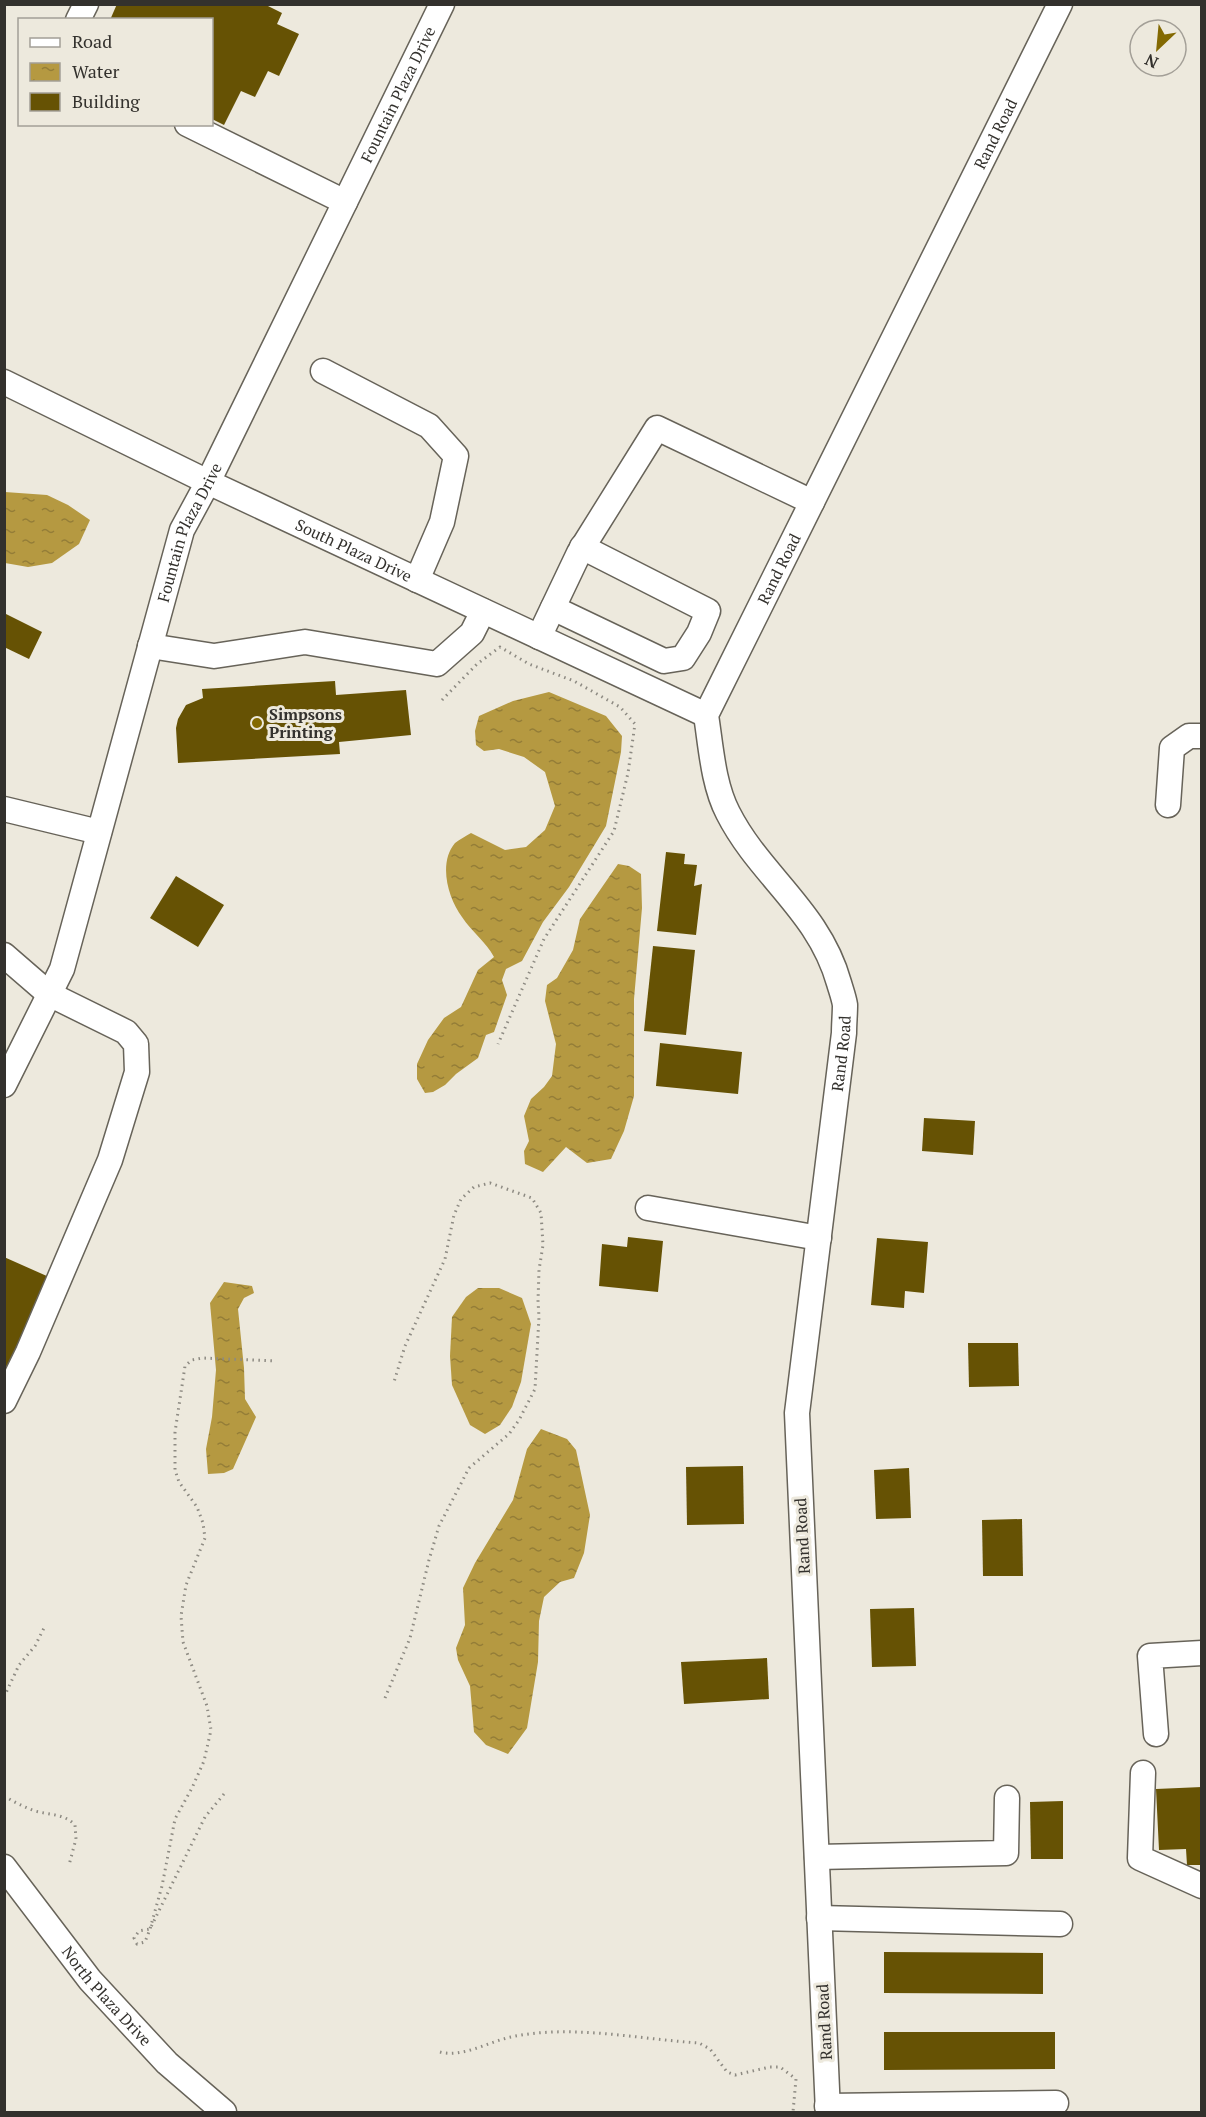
<svg xmlns="http://www.w3.org/2000/svg" width="1206" height="2117" viewBox="0 0 1206 2117" font-family="'PT Serif',serif">
  <style>
    .water { fill: url(#water-ripples) }
    .building { fill: #665204 }
    .lines { fill: none; stroke-linecap: round; stroke-linejoin: round }
    .minor-casing { stroke: #676359; stroke-width: 27 }
    .path { stroke: #8d8a82; stroke-width: 3; stroke-dasharray: 1.5 4.5; stroke-linecap: butt }
    .minor { stroke: #fff; stroke-width: 24 }
    .poi-dot { fill: #836902; stroke: #ede9dd; stroke-width: 2 }
    .labels { text-anchor: middle; stroke-width: 6; stroke-linejoin: round; paint-order: stroke }
    .street-label { font-size: 16px; fill: #33312d; stroke: #ede9dd }
    .poi-label { font-size: 16px; font-weight: bold; fill: #33312d; stroke: #ede9dd; text-anchor: start }
  </style>
  <defs>
    <pattern id="water-ripples" width="26" height="14" patternUnits="userSpaceOnUse" patternTransform="scale(1.5)"><rect width="26" height="14" fill="#b59941"/><path d="M2 4q2-2 4 0t4 0M15 11q2-2 4 0t4 0" fill="none" stroke="#947d37"/></pattern>
  </defs>
  <rect width="100%" height="100%" fill="#ede9dd"/>
  <g class="water">
    <polygon points="5,492 47,495 68,505 90,520 79,544 52,563 28,567 5,563"/>
    <path d="M549,692l57,24 16,20 -1,16 -15,74 -37,61 -26,35 -21,39 -16,8 -4,11 5,15 -13,37 -8,3 -8,23 -22,16 -11,11 -12,7 -8,1 -8,-14v-15l11,-24 16,-22 17,-11 17,-37 16,-13c-8,-15 -22,-25 -32,-40 -14,-19 -24,-54 -7,-74 5,-4 11,-7 16,-10l34,17 21,-3 19,-17 10,-24 -10,-34 -21,-15 -25,-8 -15,2 -8,-6 -1,-14 4,-15 34,-15z"/>
    <polygon points="618,864 629,866 641,874 642,908 634,999 634,1096 624,1131 611,1159 587,1163 566,1147 543,1172 525,1164 524,1151 529,1141 524,1116 531,1099 544,1087 552,1076 556,1044 545,1001 547,985 557,978 573,950 580,919"/>
    <polygon points="224,1282 252,1286 254,1293 244,1298 238,1309 244,1368 245,1399 256,1417 233,1469 224,1473 208,1474 206,1449 212,1417 216,1370 210,1303"/>
    <polygon points="478,1288 499,1288 522,1298 531,1324 521,1382 512,1407 500,1425 485,1434 470,1425 452,1385 450,1356 452,1317 466,1297"/>
    <polygon points="541,1429 567,1439 576,1450 590,1515 584,1553 574,1578 560,1582 544,1597 539,1621 538,1662 527,1728 508,1754 486,1745 474,1732 470,1686 458,1660 456,1648 465,1625 463,1588 475,1563 513,1500 527,1449"/>
  </g>
  <g class="building">
    <polygon points="117,4 264,4 282,13 277,24 299,34 279,76 268,71 255,97 241,91 224,125 212,119 212,20 110,20"/>
    <polygon points="4,613 42,632 29,659 4,647"/>
    <polygon points="335,681 336,695 406,690 411,735 339,742 340,754 178,763 176,728 178,719 186,705 203,698 202,689"/>
    <polygon points="666,852 685,854 684,864 697,865 694,886 702,884 696,935 657,931"/>
    <polygon points="176,876 224,905 198,947 150,918"/>
    <polygon points="653,946 695,950 686,1035 644,1031"/>
    <polygon points="660,1043 742,1052 738,1094 656,1086"/>
    <polygon points="924,1118 975,1121 973,1155 922,1151"/>
    <polygon points="628,1237 663,1241 658,1292 599,1286 602,1244 627,1247"/>
    <polygon points="877,1238 928,1242 924,1293 905,1291 904,1308 871,1305"/>
    <polygon points="4,1257 49,1277 4,1375"/>
    <polygon points="968,1343 1018,1343 1019,1386 969,1387"/>
    <polygon points="743,1466 744,1524 687,1525 686,1467"/>
    <polygon points="909,1468 911,1518 876,1519 874,1470"/>
    <polygon points="1022,1519 1023,1576 983,1576 982,1520"/>
    <polygon points="914,1608 916,1666 872,1667 870,1609"/>
    <polygon points="767,1658 769,1699 684,1704 681,1662"/>
    <polygon points="1202,1787 1202,1865 1187,1865 1186,1849 1159,1850 1156,1789"/>
    <polygon points="1063,1801 1063,1859 1031,1859 1030,1802"/>
    <polygon points="884,1952 1043,1953 1043,1994 884,1993"/>
    <polygon points="884,2032 1055,2032 1055,2069 884,2070"/>
  </g>
  <g class="lines">
    <g class="minor-casing">
      <g id="minor">
        <polyline points="78,20 86,4"/>
        <polyline points="187,124 345,202"/>
        <polyline points="323,371 429,426 456,456 442,522 417,580"/>
        <path id="s1" d="M4,382l204,100 498,233"/>
        <polyline points="553,608 664,661 683,658 699,633 708,611 582,547"/>
        <polyline points="539,637 579,553 657,428 812,502"/>
        <polyline points="150,646 214,656 305,642 437,664 472,633 483,611"/>
        <polyline points="1168,805 1172,748 1189,736 1202,736"/>
        <polyline points="4,809 99,832"/>
        <polyline points="4,955 49,994 126,1032 136,1044 137,1072 110,1160 28,1352 4,1401"/>
        <path id="s2" d="M4,1085l58,-116 120,-439 26,-48 234,-478"/>
        <polyline points="648,1208 819,1238"/>
        <polyline points="1156,1734 1150,1656 1202,1653"/>
        <polyline points="1143,1773 1140,1858 1202,1886"/>
        <polyline points="817,1857 1006,1853 1007,1798"/>
        <path id="s3" d="M4,1867l86,113 77,83 57,49"/>
        <polyline points="819,1918 1060,1924"/>
        <polyline points="827,2106 1056,2103"/>
        <path id="s4" d="M828,2112l-31,-699 47,-380c0,-9 1,-19 1,-28 -1,-7 -4,-15 -6,-22 -20,-72 -79,-107 -111,-170 -15,-29 -17,-66 -22,-98l354,-711"/>
      </g>
    </g>
    <g class="path">
      <polyline points="442,700 477,664 500,647 529,664 574,681 620,707 635,724 628,773 614,831 544,939 498,1044"/>
      <polyline points="4,1697 19,1665 35,1646 45,1626"/>
      <polyline points="385,1698 410,1638 429,1560 439,1526 469,1468 509,1434 519,1420 535,1389 539,1317 538,1301 539,1270 543,1245 541,1213 532,1198 490,1183 474,1187 461,1199 454,1215 445,1259 405,1346 394,1382"/>
      <polyline points="224,1794 205,1817 150,1929 139,1931 134,1938 137,1944 145,1942 150,1929 162,1886 175,1819 192,1788 204,1761 211,1730 207,1706 183,1642 181,1616 186,1585 205,1538 203,1523 197,1507 179,1482 175,1470 175,1432 185,1366 192,1360 202,1358 276,1361"/>
      <path d="M4,1796c10,6 20,11 31,15 15,4 30,3 40,14l1,14 -7,26"/>
      <path d="M440,2052c22,6 48,-10 71,-15 60,-13 126,2 188,6l11,6 17,23 8,3 35,-8h10l16,12 -3,33"/>
    </g>
    <use href="#minor" class="minor"/>
  </g>
  <circle class="poi-dot" cx="257" cy="723" r="6"/>
  <g class="labels">
    <g class="street-label">
      <text dy="6" stroke="none"><textPath href="#s2" startOffset="1071">Fountain Plaza Drive</textPath></text>
      <text dy="6" stroke="none"><textPath href="#s4" startOffset="2088">Rand Road</textPath></text>
      <text dy="6" stroke="none"><textPath href="#s2" startOffset="585">Fountain Plaza Drive</textPath></text>
      <text dy="6" stroke="none"><textPath href="#s1" startOffset="388">South Plaza Drive</textPath></text>
      <text dy="6" stroke="none"><textPath href="#s4" startOffset="1602">Rand Road</textPath></text>
      <text dy="6" stroke="none"><textPath href="#s4" startOffset="1062">Rand Road</textPath></text>
      <text transform="translate(802 1536) rotate(-93)" y="6">Rand Road</text>
      <text dy="6" stroke="none"><textPath href="#s3" startOffset="165">North Plaza Drive</textPath></text>
      <text transform="translate(824 2022) rotate(-93)" y="6">Rand Road</text>
    </g>
    <g class="poi-label">
      <text x="269" y="720">Simpsons<tspan x="269" dy="18">Printing</tspan></text>
    </g>
  </g>
  <rect width="1206" height="2117" fill="none" stroke="#33312d" stroke-width="12"/>
  <rect x="18" y="18" width="195" height="108" fill="#ede9dd" stroke="#a39f97" stroke-width="1.5"/>
  <rect x="30" y="38" width="30" height="9" fill="#ffffff" stroke="#a39f97" stroke-width="1.5"/>
  <text x="72" y="48" font-size="18" fill="#33312d">Road</text>
  <rect x="30" y="63" width="30" height="18" fill="url(#water-ripples)" stroke="#a39f97" stroke-width="1.5"/>
  <text x="72" y="78" font-size="18" fill="#33312d">Water</text>
  <rect x="30" y="93" width="30" height="18" fill="#665204" stroke="#a39f97" stroke-width="1.5"/>
  <text x="72" y="108" font-size="18" fill="#33312d">Building</text>
  <g transform="translate(1158 48) rotate(206)"><circle r="28" fill="#ede9dd" stroke="#a39f97" stroke-width="1.5"/>
  <path d="M0-4.5L10 22L0 15L-10 22Z" fill="#836902"/>
  <text y="-9" font-size="16" font-weight="bold" text-anchor="middle" fill="#33312d">N</text>
  </g>
</svg>
